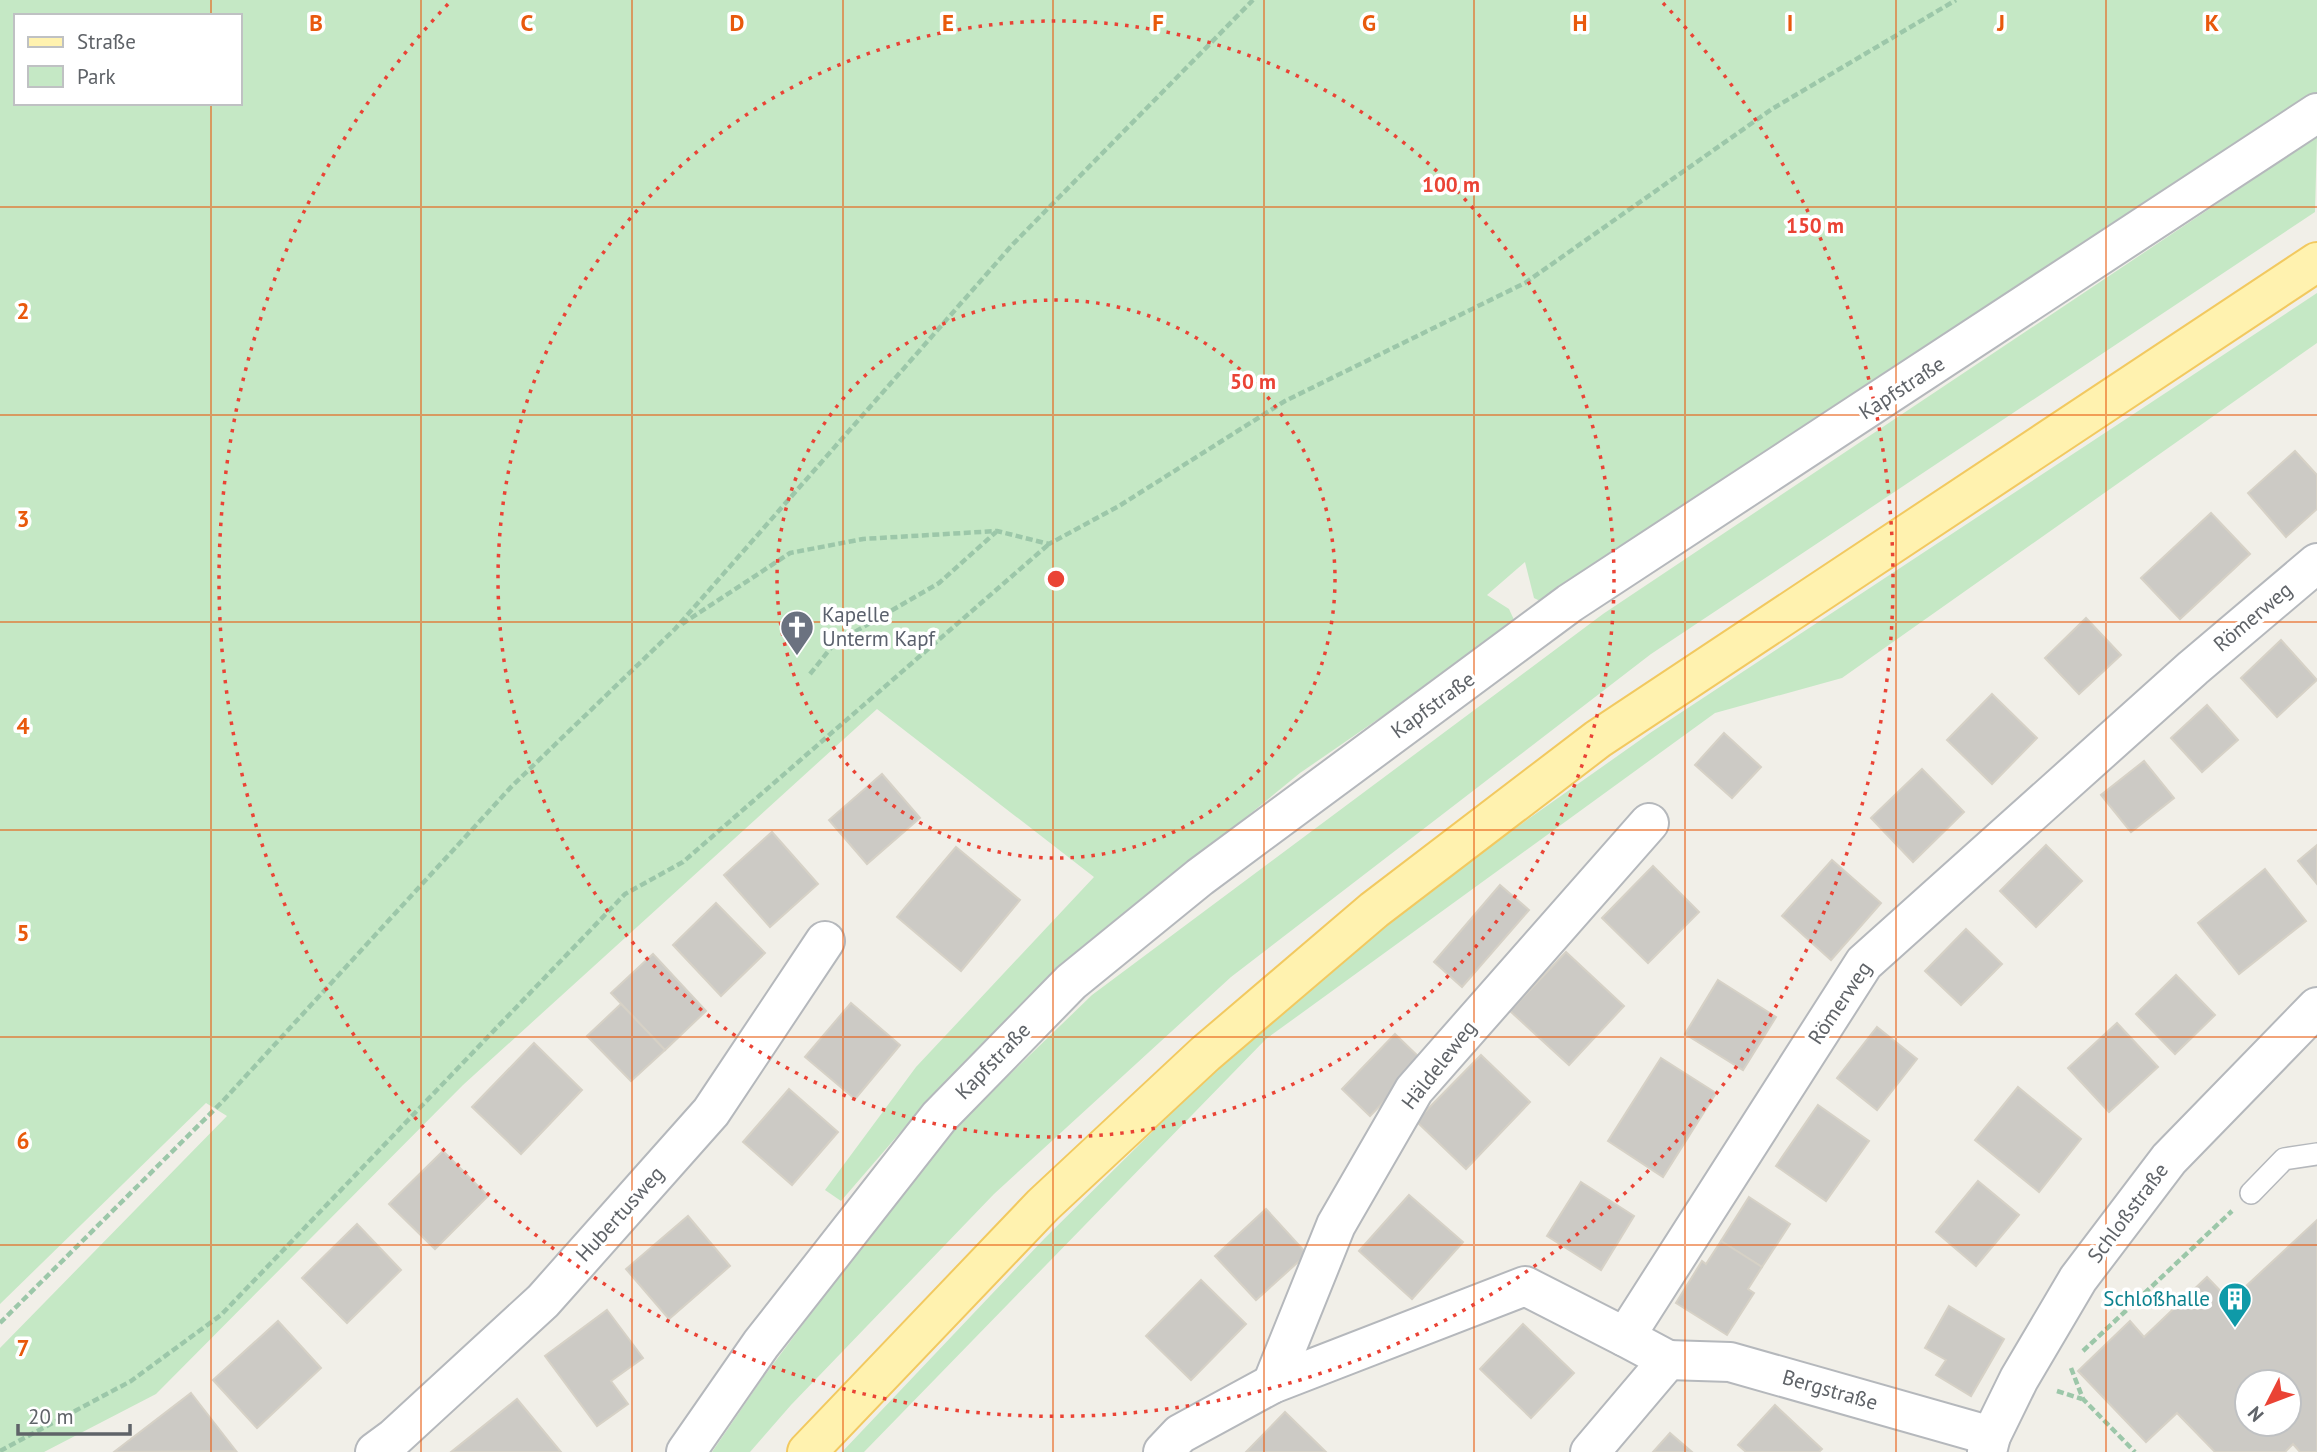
<svg xmlns="http://www.w3.org/2000/svg" width="2317" height="1452" viewBox="0 0 2317 1452" font-family="'PT Sans',sans-serif">
  <style>
    .green { fill: #c5e8c5; fill-rule: evenodd }
    .building { fill: #cccac5; stroke: #d6d1c6; stroke-width: 2; fill-rule: evenodd }
    .lines { fill: none; stroke-linecap: round; stroke-linejoin: round }
    .lane-casing { stroke: #b5b8bc; stroke-width: 24 }
    .street-casing { stroke: #b5b8bc; stroke-width: 42 }
    .primary-casing { stroke: #f2c960; stroke-width: 42 }
    .path { stroke: #9cc7a9; stroke-width: 4.5; stroke-dasharray: 7 3.5; stroke-linecap: butt }
    .lane { stroke: #fff; stroke-width: 21 }
    .street { stroke: #fff; stroke-width: 38 }
    .primary { stroke: #fff2af; stroke-width: 38 }
    .grid { fill: none; stroke: #e8590c; stroke-width: 2; stroke-opacity: 0.55 }
    .ring { fill: none; stroke: #ea4335; stroke-width: 3.5; stroke-dasharray: 3.5 7 }
    .labels { text-anchor: middle; stroke-width: 7; stroke-linejoin: round; paint-order: stroke }
    .street-label { font-size: 21px; fill: #5f6368; stroke: #fff }
    .worship-label { font-size: 21px; fill: #5b616d; stroke: #fff; text-anchor: start }
    .culture-label { font-size: 21px; fill: #0d838f; stroke: #fff; text-anchor: end }
    .grid-label { font-size: 23px; text-anchor: middle; font-weight: bold; fill: #e8590c; stroke: #fff; stroke-width: 7; stroke-linejoin: round; paint-order: stroke }
    .centre { fill: #ea4335; stroke: #fff; stroke-width: 3.5 }
    .ring-label { font-size: 21px; text-anchor: middle; font-weight: bold; fill: #ea4335; stroke: #fff; stroke-width: 7; stroke-linejoin: round; paint-order: stroke }
  </style>
  <rect width="100%" height="100%" fill="#f1efe8"/>
  <g class="green">
    <path d="M0,0h2317v92l-771,512 -12,-6 -9,-36 -38,33 22,14 7,15 -216,149 -246,201 -137,139 -76,88 -16,-11 91,-123 178,-190 -217,-168 -414,376 -307,309 -112,58h-44v-104l227,-232 -21,-13 -206,201zM16,16h224v87h-224z"/>
    <polygon points="2317,137 2315,212 1651,654 1231,977 994,1194 791,1405 750,1452 712,1452 762,1379 938,1144 1092,995 1603,614"/>
    <polygon points="2317,293 2317,343 1842,678 1715,713 1266,1039 864,1452 842,1452 1045,1238 1246,1039 1404,907 1650,733"/>
  </g>
  <g class="building">
    <polygon points="2295,451 2317,475 2317,509 2286,537 2248,493"/>
    <polygon points="2211,513 2250,554 2180,619 2141,578"/>
    <polygon points="2086,618 2121,655 2079,694 2045,658"/>
    <polygon points="2281,640 2317,680 2277,717 2241,678"/>
    <polygon points="1992,694 2037,738 1992,784 1947,740"/>
    <polygon points="2207,705 2238,740 2202,772 2171,738"/>
    <polygon points="1724,733 1761,767 1732,798 1695,765"/>
    <polygon points="2144,761 2174,798 2131,832 2101,795"/>
    <polygon points="1922,769 1964,812 1913,862 1871,818"/>
    <polygon points="882,774 920,818 867,864 829,820"/>
    <polygon points="772,832 818,884 770,927 724,875"/>
    <polygon points="2046,845 2082,881 2036,927 2000,891"/>
    <polygon points="2317,845 2317,884 2298,861"/>
    <polygon points="956,847 1020,900 961,971 897,917"/>
    <polygon points="1832,860 1881,903 1831,960 1782,916"/>
    <polygon points="1653,866 1699,912 1648,963 1602,918"/>
    <polygon points="2265,869 2306,921 2239,974 2198,923"/>
    <polygon points="1500,885 1529,910 1462,987 1434,962"/>
    <polygon points="716,903 765,953 721,996 673,945"/>
    <polygon points="1966,929 2002,964 1961,1005 1925,971"/>
    <polygon points="1566,952 1624,1006 1569,1065 1510,1011"/>
    <polygon points="653,954 706,1011 665,1050 611,993"/>
    <polygon points="2176,975 2215,1015 2175,1054 2136,1014"/>
    <polygon points="1718,980 1776,1017 1743,1070 1685,1034"/>
    <polygon points="851,1003 900,1045 855,1099 805,1057"/>
    <polygon points="621,1004 665,1050 631,1081 587,1036"/>
    <polygon points="2117,1023 2158,1067 2109,1112 2068,1068"/>
    <polygon points="1877,1027 1917,1059 1877,1110 1837,1078"/>
    <polygon points="1395,1034 1423,1061 1370,1116 1342,1089"/>
    <polygon points="534,1043 582,1090 521,1154 472,1107"/>
    <polygon points="1481,1055 1530,1102 1466,1169 1416,1121"/>
    <polygon points="1661,1058 1716,1093 1663,1177 1608,1141"/>
    <polygon points="2018,1087 2081,1139 2039,1192 1975,1140"/>
    <polygon points="789,1089 838,1132 792,1185 743,1142"/>
    <polygon points="1818,1105 1869,1141 1826,1201 1776,1166"/>
    <polygon points="443,1151 488,1196 435,1249 389,1204"/>
    <polygon points="1978,1181 2019,1215 1976,1266 1936,1232"/>
    <polygon points="1581,1182 1634,1216 1601,1270 1547,1236"/>
    <polygon points="1409,1195 1463,1242 1412,1299 1359,1251"/>
    <polygon points="1749,1197 1790,1224 1762,1267 1721,1241"/>
    <polygon points="1266,1209 1307,1254 1256,1300 1215,1256"/>
    <polygon points="688,1216 730,1266 669,1319 626,1269"/>
    <path d="M2317,1220v232h-17l-7,-8 -8,8h-70l-38,-39 -31,29 -68,-71 52,-50 14,16 63,-60 23,24zM2247,1382h42v42h-42z"/>
    <polygon points="357,1224 401,1270 347,1323 302,1278"/>
    <polygon points="1721,1241 1762,1267 1748,1289 1754,1293 1727,1335 1676,1303 1702,1261 1706,1264"/>
    <polygon points="1201,1280 1246,1324 1191,1380 1146,1336"/>
    <polygon points="1949,1306 2004,1339 1971,1396 1936,1375 1946,1360 1925,1348"/>
    <polygon points="607,1310 643,1358 611,1381 628,1404 597,1426 545,1356"/>
    <polygon points="278,1321 321,1368 257,1428 213,1380"/>
    <polygon points="1523,1324 1574,1373 1531,1418 1480,1369"/>
    <polygon points="191,1393 236,1451 114,1452"/>
    <polygon points="517,1399 561,1452 451,1452"/>
    <polygon points="1775,1405 1822,1449 1819,1452 1746,1452 1738,1445"/>
    <polygon points="1285,1412 1326,1452 1246,1452"/>
    <polygon points="1670,1433 1692,1452 1653,1452"/>
  </g>
  <g class="lines">
    <g class="lane-casing">
      <polyline id="lane" points="2251,1193 2284,1159 2317,1154"/>
    </g>
    <g class="street-casing">
      <g id="street">
        <polyline points="1668,1360 1730,1362 1991,1436"/>
        <polyline points="1272,1384 1336,1225 1414,1090 1649,823"/>
        <polyline points="375,1452 394,1438 543,1301 711,1112 825,941"/>
        <polyline points="686,1452 761,1344 939,1117 1071,982 1200,877 1570,603 2317,113"/>
        <polyline points="1163,1452 1180,1434 1272,1384 1525,1286 1625,1337"/>
        <polyline points="1590,1452 1668,1360 1625,1337 1864,963 2193,668 2317,563"/>
        <polyline points="1987,1452 1991,1436 2019,1379 2078,1279 2169,1159 2317,1007"/>
      </g>
    </g>
    <g class="primary-casing">
      <polyline id="primary" points="807,1452 1043,1205 1205,1054 1374,910 1598,739 2317,262"/>
    </g>
    <g class="path">
      <polyline points="682,624 790,553 863,539 997,531 1049,544 1119,506 1285,401 1525,283 1772,109 1956,0"/>
      <polyline points="810,674 834,644 939,583 996,532"/>
      <polyline points="0,1323 222,1102 512,786 675,629 1013,244 1253,0"/>
      <polyline points="2083,1351 2232,1211"/>
      <polyline points="2071,1368 2083,1399 2135,1452"/>
      <polyline points="2057,1391 2082,1399"/>
      <polyline points="0,1451 131,1381 221,1315 625,894 683,862 1049,544"/>
    </g>
    <use href="#lane" class="lane"/>
    <use href="#street" class="street"/>
    <use href="#primary" class="primary"/>
  </g>
  <path class="grid" d="M211,0v16M421,0v1452M632,0v1452M843,0v1452M1053,0v1452M1264,0v1452M1474,0v1452M1685,0v1452M1896,0v1452M2106,0v1452M211,103v1349M0,207h2317M0,415h2317M0,622h2317M0,830h2317M0,1037h2317M0,1245h2317"/>
  <g class="ring">
    <circle cx="1056" cy="579" r="279"/>
    <circle cx="1056" cy="579" r="558"/>
    <path d="M1663 3A837 837 0 1 1 449 3"/>
  </g>
  <defs>
    <g id="church-pin" transform="scale(1.75)"><path d="M0 17L-7.5 6A9.5 9.5 0 1 1 7.5 6Z" fill="#6b7280" stroke="#fff"/><path d="M-1.2-6h2.4v3.5h3.3v2.4h-3.3V6h-2.4V-.1h-3.3v-2.4h3.3Z" fill="#fff"/></g>
    <g id="building-pin" transform="scale(1.75)"><path d="M0 17L-7.5 6A9.5 9.5 0 1 1 7.5 6Z" fill="#0f9aa8" stroke="#fff"/><path d="M-4-6H4V6H1V3H-1V6H-4ZM-2.5-4.3h1.7v1.8h-1.7ZM.8-4.3h1.7v1.8H.8ZM-2.5-1h1.7V.8h-1.7ZM.8-1h1.7V.8H.8Z" fill="#fff"/></g>
  </defs>
  <g fill-rule="evenodd">
    <use href="#church-pin" x="797" y="627"/>
    <use href="#building-pin" x="2235" y="1299"/>
  </g>
  <g class="labels">
    <g class="street-label">
      <text transform="translate(1902 388) rotate(-33)" y="7">Kapfstraße</text>
      <text transform="translate(2253 617) rotate(-40)" y="7">Römerweg</text>
      <text transform="translate(1433 705) rotate(-36)" y="7">Kapfstraße</text>
      <text transform="translate(1840 1003) rotate(-56)" y="7">Römerweg</text>
      <text transform="translate(993 1061) rotate(-46)" y="7">Kapfstraße</text>
      <text transform="translate(1439 1065) rotate(-52)" y="7">Häldeleweg</text>
      <text transform="translate(2128 1213) rotate(-53)" y="7">Schloßstraße</text>
      <text transform="translate(620 1214) rotate(-48)" y="7">Hubertusweg</text>
      <text transform="translate(1830 1390) rotate(16)" y="7">Bergstraße</text>
    </g>
    <g class="worship-label">
      <text x="822" y="622">Kapelle<tspan x="822" dy="24">Unterm Kapf</tspan></text>
    </g>
    <g class="culture-label">
      <text x="2210" y="1306">Schloßhalle</text>
    </g>
  </g>
  <g class="grid-label">
    <text x="316" y="31">B</text>
    <text x="527" y="31">C</text>
    <text x="737" y="31">D</text>
    <text x="948" y="31">E</text>
    <text x="1158" y="31">F</text>
    <text x="1369" y="31">G</text>
    <text x="1580" y="31">H</text>
    <text x="1790" y="31">I</text>
    <text x="2001" y="31">J</text>
    <text x="2212" y="31">K</text>
    <text x="23" y="319">2</text>
    <text x="23" y="527">3</text>
    <text x="23" y="734">4</text>
    <text x="23" y="941">5</text>
    <text x="23" y="1149">6</text>
    <text x="23" y="1356">7</text>
  </g>
  <circle cx="1056" cy="579" r="10" class="centre"/>
  <g class="ring-label">
    <text x="1451" y="192">100 m</text>
    <text x="1815" y="233">150 m</text>
    <text x="1253" y="389">50 m</text>
  </g>
  <rect x="14" y="14" width="228" height="91" fill="#ffffff" stroke="#bfc1c3" stroke-width="2"/>
  <rect x="28" y="37" width="35" height="10" fill="#fff2af" stroke="#bfc1c3" stroke-width="2"/>
  <text x="77" y="49" font-size="21" fill="#5f6368">Straße</text>
  <rect x="28" y="66" width="35" height="21" fill="#c5e8c5" stroke="#bfc1c3" stroke-width="2"/>
  <text x="77" y="84" font-size="21" fill="#5f6368">Park</text>
  <g transform="translate(2268 1403) rotate(228)"><circle r="33" fill="#ffffff" stroke="#bfc1c3" stroke-width="2"/>
  <path d="M0-5L12 26L0 18L-12 26Z" fill="#ea4335"/>
  <text y="-10" font-size="19" font-weight="bold" text-anchor="middle" fill="#5f6368">N</text>
  </g>
  <path d="M18 1424v10h112v-10" fill="none" stroke="#5f6368" stroke-width="3.5"/>
  <text x="28" y="1424" font-size="21" fill="#5f6368" stroke="#ffffff" stroke-width="5" paint-order="stroke">20 m</text>
</svg>
